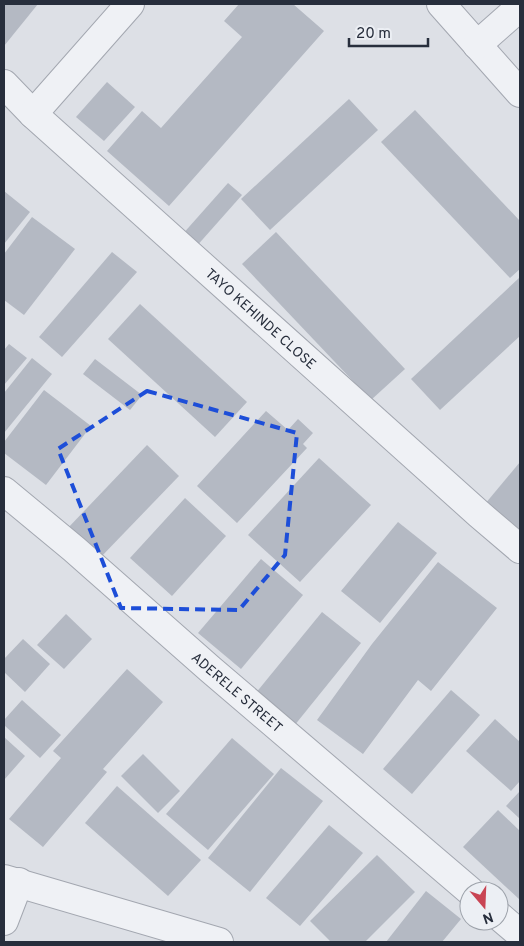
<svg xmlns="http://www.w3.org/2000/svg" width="524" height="946" viewBox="0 0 524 946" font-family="Overpass,sans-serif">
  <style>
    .building { fill: #b4b9c3 }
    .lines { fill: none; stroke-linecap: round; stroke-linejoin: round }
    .minor-casing { stroke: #a3a7b0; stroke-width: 30 }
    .minor { stroke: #eff1f5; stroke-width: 28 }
    .marked { fill: none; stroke: #1d4ed8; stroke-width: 4; stroke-dasharray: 10 6; stroke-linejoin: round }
    .labels { text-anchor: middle; stroke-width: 4.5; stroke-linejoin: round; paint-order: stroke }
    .street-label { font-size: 14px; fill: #272e3c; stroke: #eceff4 }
  </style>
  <rect width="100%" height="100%" fill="#dde0e6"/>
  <g class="building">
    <polygon points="4,4 38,4 4,46"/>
    <polygon points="239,4 293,4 324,31 169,206 107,151 142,111 161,128 242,37 224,21"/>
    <polygon points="107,82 135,107 104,141 76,117"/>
    <polygon points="349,99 378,130 270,230 241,199"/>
    <polygon points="415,110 520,221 520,269 510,278 381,142"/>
    <polygon points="228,183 242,195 195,248 181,236"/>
    <polygon points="4,191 30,212 4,244"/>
    <polygon points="32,217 75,249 24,315 4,300 4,254"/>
    <polygon points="276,232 405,369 371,400 242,264"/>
    <polygon points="112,252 137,272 62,357 39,337"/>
    <polygon points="519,278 520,279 520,336 440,410 411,379"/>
    <polygon points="140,304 247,402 215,437 108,339"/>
    <polygon points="9,344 27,358 4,385 4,350"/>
    <polygon points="32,358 52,374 4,433 4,393"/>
    <polygon points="95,359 142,395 130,410 83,374"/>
    <polygon points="44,390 91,426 46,485 4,453 4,442"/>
    <polygon points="266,411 288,430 298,419 313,433 303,444 307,448 237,523 197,486"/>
    <polygon points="147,445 179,476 99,559 67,529"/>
    <polygon points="319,458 371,505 300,582 248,535"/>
    <polygon points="520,462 520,543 480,510"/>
    <polygon points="185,498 226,536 172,596 130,558"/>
    <polygon points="398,522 437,553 380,623 341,591"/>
    <polygon points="261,559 303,595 241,669 198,633"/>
    <polygon points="438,562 497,608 431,691 418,680 363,754 317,720 372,644"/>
    <polygon points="322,612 361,643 294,726 255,694"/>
    <polygon points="66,614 92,639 64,669 37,645"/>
    <polygon points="23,639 50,664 25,692 4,672 4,659"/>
    <polygon points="127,669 163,702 103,769 107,772 43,847 9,819 61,758 53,751"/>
    <polygon points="451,690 480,715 412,794 383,769"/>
    <polygon points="22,700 61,735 40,758 4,725 4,720"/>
    <polygon points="495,719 520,742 520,781 511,791 466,751"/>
    <polygon points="4,737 25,756 4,780"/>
    <polygon points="232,738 274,774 208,850 166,814"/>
    <polygon points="143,754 180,791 158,813 121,776"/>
    <polygon points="281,768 323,801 250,892 208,858"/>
    <polygon points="117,786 201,860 168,896 85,823"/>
    <polygon points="520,791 520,819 506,806"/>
    <polygon points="498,810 520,831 520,900 463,847"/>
    <polygon points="329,825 363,853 300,926 266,898"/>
    <polygon points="377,855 415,892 365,942 331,942 310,921"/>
    <polygon points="426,891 461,919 442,942 386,942"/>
  </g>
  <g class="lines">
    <g class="minor-casing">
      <g id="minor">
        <polyline points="441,4 520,93"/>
        <polyline points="477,45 520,7"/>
        <path id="s1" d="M4,84l29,30 446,400 41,35"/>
        <polyline points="33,114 130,4"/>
        <path id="s2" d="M4,491l70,58 136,120 260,222"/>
        <polyline points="4,879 219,942"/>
        <polyline points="499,916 520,934"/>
        <polyline points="4,921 19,882"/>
      </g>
    </g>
    <use href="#minor" class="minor"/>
  </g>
  <path class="marked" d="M147,391l150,42 -12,122 -46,55 -118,-2 -63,-159z"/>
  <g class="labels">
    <g class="street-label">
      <text dy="5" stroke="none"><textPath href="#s1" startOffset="348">TAYO KEHINDE CLOSE</textPath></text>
      <text dy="5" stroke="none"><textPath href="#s2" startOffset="308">ADERELE STREET</textPath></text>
    </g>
  </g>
  <rect width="524" height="946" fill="none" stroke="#272e3c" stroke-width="10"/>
  <g transform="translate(484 906) rotate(161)"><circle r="24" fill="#eceff4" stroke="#9da2aa"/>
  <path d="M0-4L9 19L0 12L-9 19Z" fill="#c94453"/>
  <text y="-8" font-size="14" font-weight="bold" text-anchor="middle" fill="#272e3c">N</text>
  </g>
  <path d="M349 38v8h79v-8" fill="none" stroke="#272e3c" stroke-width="2.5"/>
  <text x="356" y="38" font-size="15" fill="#272e3c" stroke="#eceff4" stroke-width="4" paint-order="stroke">20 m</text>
</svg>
